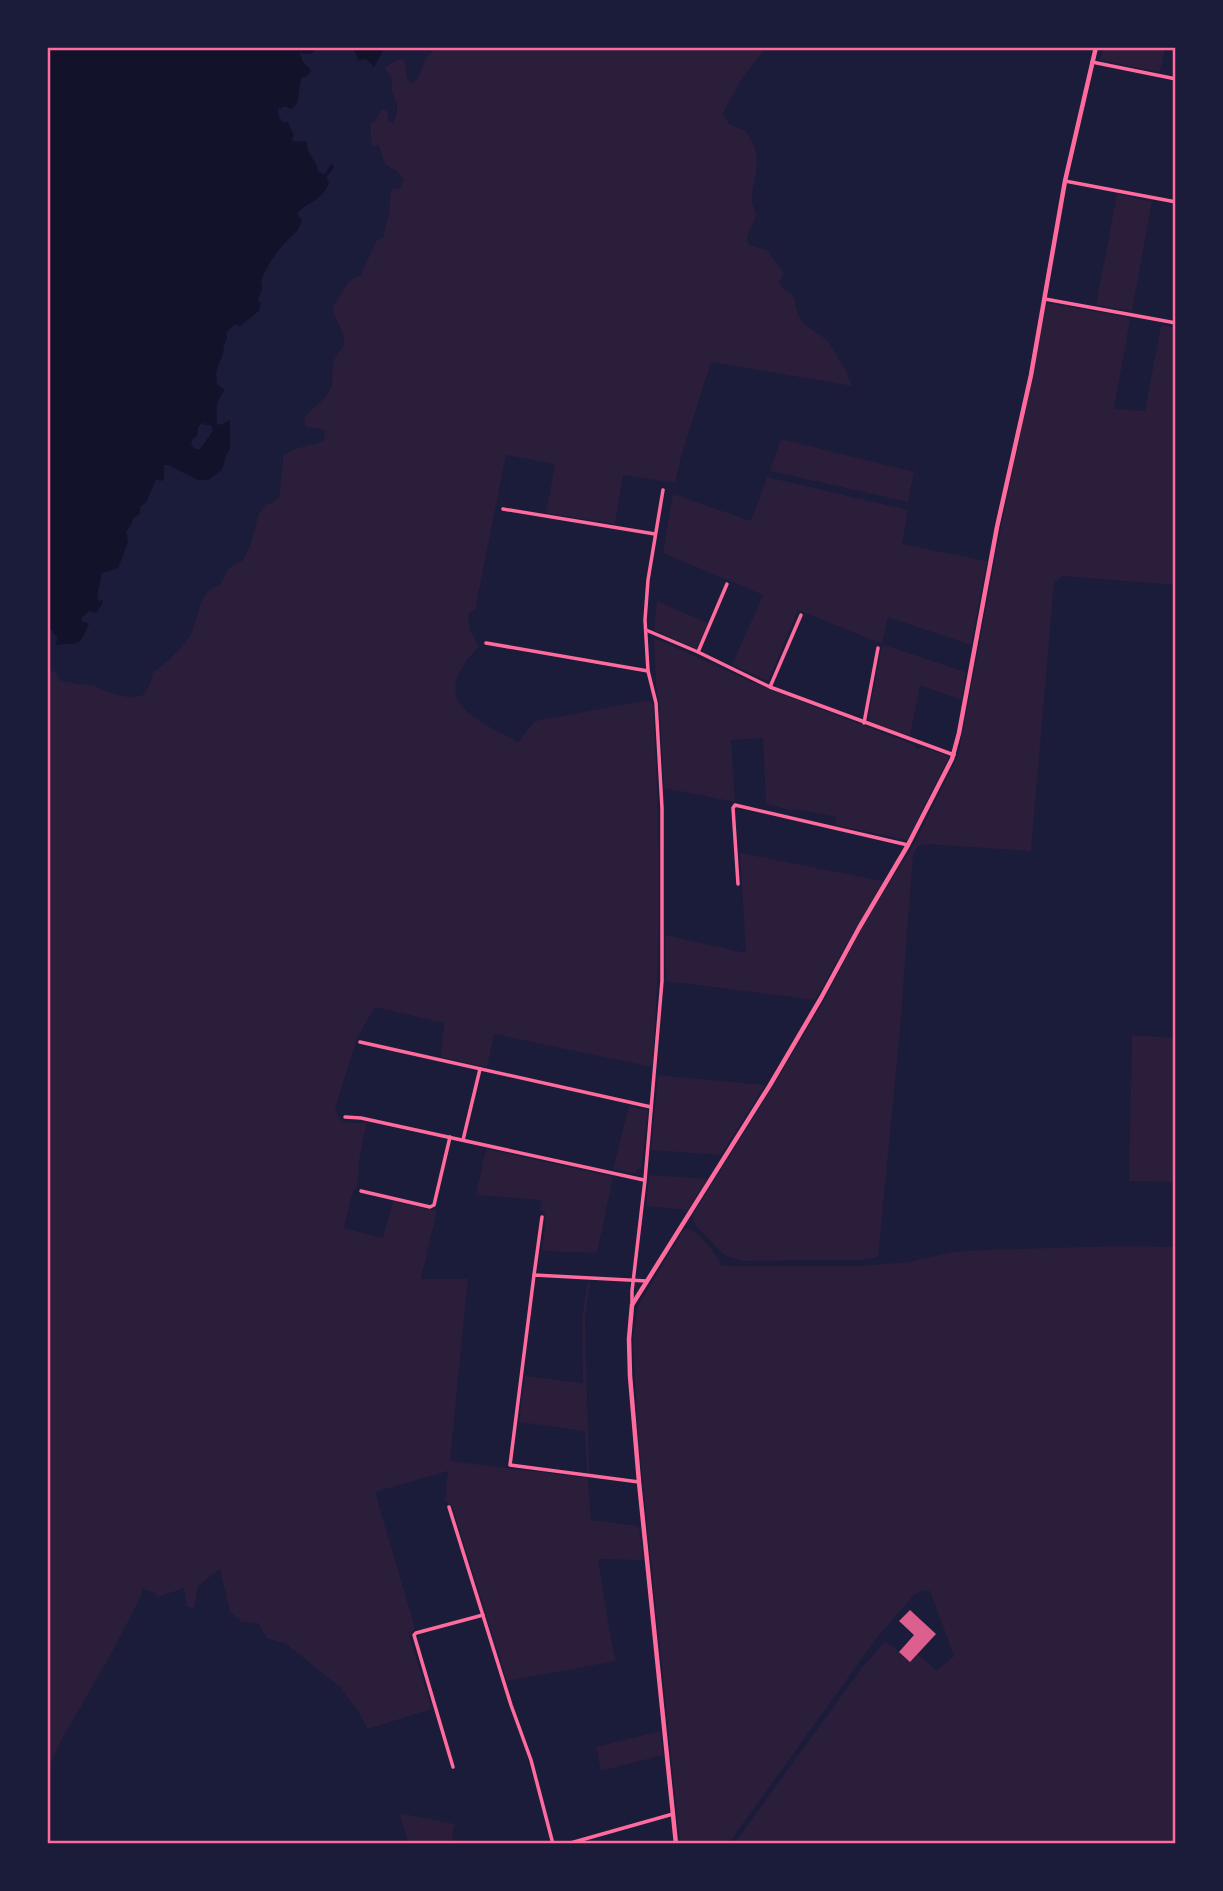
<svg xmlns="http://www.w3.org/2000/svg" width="1223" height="1891" viewBox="0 0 1223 1891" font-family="'Archivo Narrow',sans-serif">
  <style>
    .green { fill: #2a1e3b }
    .water { fill: #12122b; fill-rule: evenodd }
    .building { fill: #dd5f8e }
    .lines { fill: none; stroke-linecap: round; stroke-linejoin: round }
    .minor { stroke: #ff6b9d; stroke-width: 3.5 }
    .tertiary { stroke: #ff6b9d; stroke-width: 4.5 }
    .neatline { fill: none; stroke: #ff6b9d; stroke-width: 2.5 }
  </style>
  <rect width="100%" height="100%" fill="#1b1b3a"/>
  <g class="green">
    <path d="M438,47h329l-25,31 -19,35 6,11c4,3 12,4 15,6 4,3 7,10 9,14 13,26 -11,49 4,70l-10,23 2,8 19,6 16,23 -5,9 4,6 10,6 5,19 5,9 24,17 18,29 7,17 -141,-24 -30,95 -6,26 -52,-8 -8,49 -69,-11 9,-49 -49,-9c-8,42 -17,84 -25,126 -2,10 -5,16 -4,26l-9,8 2,15 9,16c-52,55 -9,70 39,96l17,-21 109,-20h5l4,4c7,120 9,242 -1,362l-158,-33 -7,33 -46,-10 3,-34 -69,-16 -18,31 -22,71c7,19 15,14 32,13l-7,32 -3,32 -5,8 -8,34 39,10 10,-37 38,9h6l-16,69h47l-18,182 138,17 3,42 48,6 4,34 -45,-1 12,75 6,27 -109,20 -55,-175 -7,-5 3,-30 -73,21 40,136 -6,8 23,73 -64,20 -9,-16 -19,-26 -54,-43 -19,-6 -9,-15 -16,-1 -12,-10 -10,-43 -22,17 -4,22 -7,-1 -3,-19 -26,9 -5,-5 -11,-3v5l-32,62 -48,83 -15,32v-1101l9,2 3,8 19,4 15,1 14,7 25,6 11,-3 7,-11 3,-12c12,-7 34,-28 39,-41 8,-19 6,-39 28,-46l9,-17 14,-8 7,-14 9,-33 7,-9 6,-1 8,-6c0,-14 3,-26 3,-40 11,-12 27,-9 41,-17l1,-7 -3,-4 -17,-2 -1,-8c7,-11 20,-17 26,-29 5,-9 0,-23 5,-32 4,-8 11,-10 9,-19 -2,-12 -9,-20 -12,-31l17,-27 12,-6 15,-34 8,-4c1,-9 3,-16 5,-24 2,-9 -1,-17 3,-24l8,-1 4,-8 -6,-8 -13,-8 -6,-19 -7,1c-2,-7 0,-14 -2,-22l5,-3 7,-12 5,2 2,11 5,1c4,-14 5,-18 -3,-32 3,-10 1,-15 -7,-23l15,-9 5,1 4,21 5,2c13,-10 7,-29 25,-34z"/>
    <polygon points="1104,47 1165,47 1160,72 1100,60"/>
    <polygon points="1117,194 1152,202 1132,311 1096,305"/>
    <polygon points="1047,303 1127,317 1130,320 1114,409 1145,411 1161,325 1176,328 1176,585 1062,576 1054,583 1031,851 927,844 918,846 913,855 900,1031 878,1257 862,1260 743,1261 728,1257 720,1251 696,1226 692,1216 773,1086 825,999 861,929 915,842 958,756 1000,533"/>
    <polygon points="781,439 914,472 908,502 770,471"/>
    <polygon points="767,477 908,510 902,544 987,561 971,645 888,617 882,644 966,672 961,700 920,685 910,736 869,722 868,718 882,644 798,610 768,681 732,665 763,595 663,553 673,494 751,521"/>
    <polygon points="657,601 708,623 697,649 654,630"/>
    <polygon points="654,638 761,686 912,744 917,749 922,747 949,757 907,840 835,825 836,817 794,809 793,811 766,804 763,738 731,740 735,802 664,788 659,698 656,685"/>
    <polygon points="740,853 883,881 815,1000 666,981 665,935 746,953"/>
    <polygon points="1132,1035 1176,1038 1176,1182 1129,1181"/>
    <polygon points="658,1075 765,1085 721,1155 651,1150"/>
    <polygon points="629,1106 648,1111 641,1169 637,1169 636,1174 613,1169"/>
    <polygon points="486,1149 613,1177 597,1253 542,1251 546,1219 544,1212 540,1210 541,1200 476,1195"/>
    <polygon points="649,1175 707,1179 688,1210 646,1206"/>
    <path d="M687,1228c14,6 29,24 34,38h138l50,-4 44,-10 28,-2 138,-4 57,1v597h-442l127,-175 24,-28 14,11 18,2 20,17 17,-15 -24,-65 -6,-1 -10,5 -35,40 -151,209h-48l-42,-409 -5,-96 5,-33 44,-74z"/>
    <polygon points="588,1282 590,1282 585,1317 589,1472 587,1472 585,1431 519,1422 525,1376 583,1383 582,1318"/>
    <polygon points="660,1731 663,1755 601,1771 596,1747"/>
    <polygon points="399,1813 455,1824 452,1837 456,1844 409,1844"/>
  </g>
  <g class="water">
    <path d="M47,47h271l-7,7h-7l-4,-3 2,10 9,9 -4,6 -6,2 -4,26 -6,5 -6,-3 -7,3 1,8 4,5h5l6,14 -3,4 6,2 9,-1c1,15 10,18 12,30l6,4 8,-12 2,4 -8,10 3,6c-10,22 -20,16 -32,31l5,6c-3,11 -8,14 -16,22 -11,11 -19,24 -25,39 3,9 -1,11 -3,19l2,3v7l-20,16 -5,-2 -9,9 1,5 -4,10 1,3 -8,21 1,12 8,6c-11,14 -8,18 -8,34l3,1 10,-5v30l-4,5 -4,15 -14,10h-10l-30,-15h-4v14l-3,2 -5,-2 -10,24 -6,3v8l-6,3 -4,10 -4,4 2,11 -10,26 -16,5 -5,23 2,5 4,-1v3l-7,10 -7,-2 -7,6v4l7,3c-11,25 -10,18 -34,21l3,-7 -11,-13zM203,422l2,3h6l2,6 -13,18h-5l-4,-4 1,-5 5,-4 1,-9z"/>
    <polygon points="350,47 385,47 374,67 366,59 358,60 356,53"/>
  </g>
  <polygon class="building" points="910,1610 936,1634 910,1662 899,1652 914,1635 899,1621"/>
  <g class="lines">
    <g class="minor">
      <polyline points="1092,62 1176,79"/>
      <polyline points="1065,181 1176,202"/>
      <polyline points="1045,299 1176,323"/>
      <polyline points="503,509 655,534"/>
      <polyline points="646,630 698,652 770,687 954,755"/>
      <polyline points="486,643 648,671"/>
      <polyline points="698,652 727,584"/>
      <polyline points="770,687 801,615"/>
      <polyline points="864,723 878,648"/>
      <polyline points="738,884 733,808 735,805 908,845"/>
      <polyline points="360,1042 651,1107"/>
      <polyline points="345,1117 361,1118 644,1180"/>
      <polyline points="463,1140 480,1069"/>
      <polyline points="361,1191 430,1207 434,1205 450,1137"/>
      <polyline points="534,1275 542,1217"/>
      <polyline points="632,1303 632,1291 645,1180 662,981 662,808 656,703 648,671 645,620 648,580 663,490"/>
      <polyline points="639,1482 510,1465 534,1275 647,1281"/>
      <polyline points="449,1507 511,1705 531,1760 553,1844"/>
      <polyline points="453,1767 414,1635 416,1633 483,1615"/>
      <polyline points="567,1844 673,1814"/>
    </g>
    <polyline class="tertiary" points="676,1844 639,1482 630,1376 629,1339 632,1305 770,1085 821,998 859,928 908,845 952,759 959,733 997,527 1031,375 1065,181 1096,47"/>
  </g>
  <rect width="1223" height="1891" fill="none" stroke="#1b1b3a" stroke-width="98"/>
  <rect x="49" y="49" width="1125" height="1793" class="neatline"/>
</svg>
